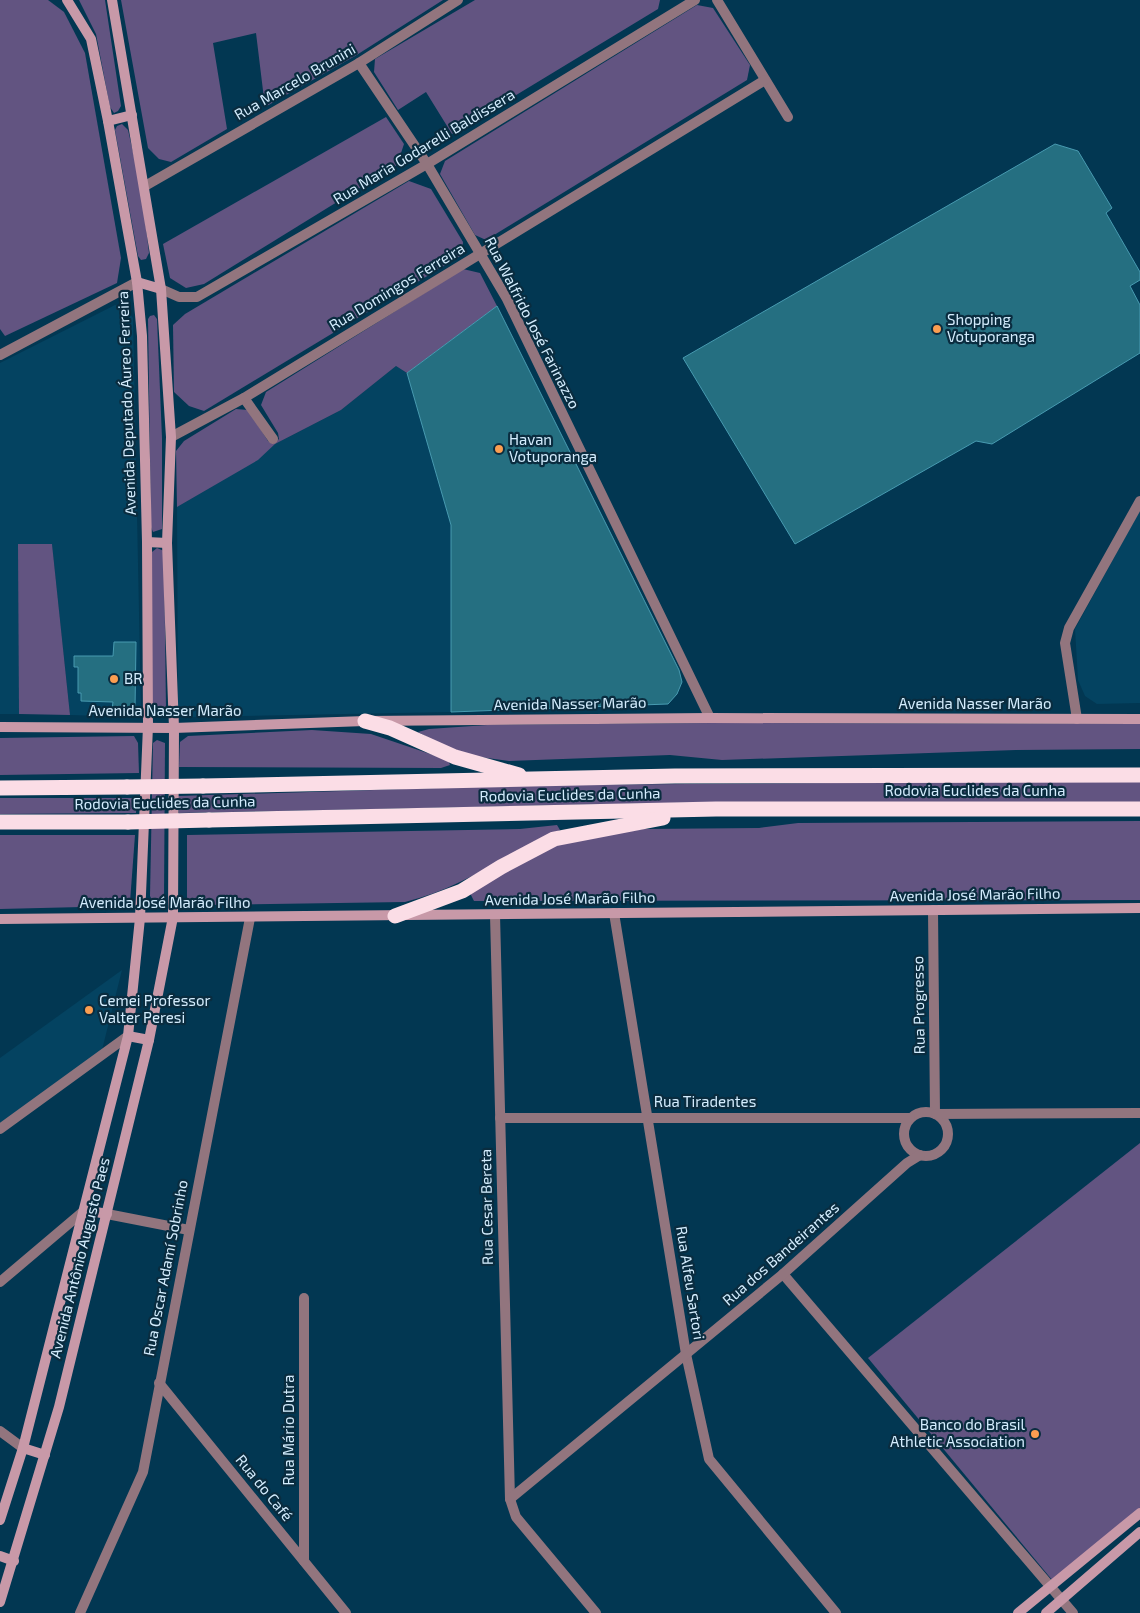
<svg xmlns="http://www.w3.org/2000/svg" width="1140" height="1613" viewBox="0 0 1140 1613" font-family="'Exo 2',sans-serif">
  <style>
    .built { fill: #044361 }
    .green { fill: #625481 }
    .building { fill: #256f81; stroke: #489bb1 }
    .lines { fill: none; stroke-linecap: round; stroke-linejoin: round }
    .street { stroke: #92757e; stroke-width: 10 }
    .secondary { stroke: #c899a8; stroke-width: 10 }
    .highway { stroke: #fbdde6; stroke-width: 15 }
    .highway-bridge { stroke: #fbdde6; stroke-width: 15 }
    .poi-dot { fill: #fb9e51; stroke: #0a2c3f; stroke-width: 2 }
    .labels { text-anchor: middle; stroke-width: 4.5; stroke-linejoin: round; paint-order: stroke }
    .street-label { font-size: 15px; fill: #d4edfe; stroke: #0a2c3f }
    .poi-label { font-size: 15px; fill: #d4edfe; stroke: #0a2c3f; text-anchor: start }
  </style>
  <rect width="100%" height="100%" fill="#023752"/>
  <g class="built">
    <polygon points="115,305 125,308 133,318 141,710 136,717 70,715 52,544 19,544 19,714 0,714 0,363"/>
    <polygon points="396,366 407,373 451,525 451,712 186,717 178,707 177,507 257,460 275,444 341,410"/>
    <polygon points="1140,510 1140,703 1097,704 1085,696 1078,680 1075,629"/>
    <polygon points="122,970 102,1050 0,1124 0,1058"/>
  </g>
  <g class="green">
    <polygon points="0,0 48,0 64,12 85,53 121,258 117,283 5,336 0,329"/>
    <polygon points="79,0 105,0 121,106 118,111 114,113 110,107 96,34"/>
    <polygon points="121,0 443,0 355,56 265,107 256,33 213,43 227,129 171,162 159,159 148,148"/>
    <polygon points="475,0 660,0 658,9 452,134 426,92 398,110 374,72 375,59"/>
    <polygon points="697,5 713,8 750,65 747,80 486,240 475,235 440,174 445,161"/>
    <polygon points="386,117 404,144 397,165 204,284 186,288 170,278 163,244"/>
    <polygon points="122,124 128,130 141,187 149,253 146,259 141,260 138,256 115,130 117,126"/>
    <polygon points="409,181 431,189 463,242 462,255 204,411 189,406 174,392 173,325 185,314"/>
    <polygon points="463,269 480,273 497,306 407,373 396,366 341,410 275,444 258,460 177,507 176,451 184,441 236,409 248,410 268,441 273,444 279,439 278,433 261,405 266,392"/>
    <polygon points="154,315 157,319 162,438 162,529 153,532 151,527 148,319 150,316"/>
    <polygon points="18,544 52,544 70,715 19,714"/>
    <polygon points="157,548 164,551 166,710 163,714 155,714 152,710 152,552"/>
    <polygon points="711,723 1140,724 1140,749 1016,750 722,760 670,755 509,761 458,754 418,732 429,729 487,725"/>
    <polygon points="312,730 371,734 448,760 450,765 441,768 179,767 180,742 188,736"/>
    <polygon points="134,736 138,743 139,773 0,775 0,738"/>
    <polygon points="157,740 165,743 164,898 160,902 153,902 150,896 153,743"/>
    <polygon points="1140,781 1140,802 717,802 179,813 178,796 537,785"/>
    <polygon points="0,798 137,798 136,813 0,814"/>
    <polygon points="1140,821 1140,900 474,901 469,891 557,843 643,829 759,828 798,823"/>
    <path d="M557,825l3,5c-9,5 -19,7 -28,13 -42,23 -80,48 -127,59l-204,3 -14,-6v-64l333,-6z"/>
    <polygon points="0,835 135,835 130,902 123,906 0,909"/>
    <polygon points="1140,1143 1140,1509 1053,1581 868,1358"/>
  </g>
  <g class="building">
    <polygon points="1055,144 1078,151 1112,208 1106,213 1140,272 1140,280 1130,286 1140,305 1140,353 992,444 976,441 795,544 683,358"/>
    <polygon points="497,306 679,670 682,682 677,694 668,704 451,712 451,525 407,373"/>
    <polygon points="114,642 136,642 135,709 112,709 113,702 81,701 81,693 78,693 78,667 74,667 74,656 113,656"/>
  </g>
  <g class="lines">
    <g class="street">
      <polyline points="717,0 788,117"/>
      <polyline points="359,63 427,164 507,299 710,718"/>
      <polyline points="145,186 359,63 458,0"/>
      <polyline points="161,289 179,297 197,297 427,164 695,0"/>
      <polyline points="0,355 137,282"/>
      <polyline points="244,398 273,439"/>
      <polyline points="171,437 244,398 765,80"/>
      <polyline points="1077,719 1065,643 1069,628 1140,501"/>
      <polyline points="933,910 935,1114"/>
      <polyline points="614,913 686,1354 709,1459 836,1613"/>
      <polyline points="495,915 510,1499 516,1517 596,1613"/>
      <circle cx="926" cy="1134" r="22"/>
      <polyline points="936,1114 1140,1113"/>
      <polyline points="500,1118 910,1118"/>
      <polyline points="0,1129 128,1036"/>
      <polyline points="107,1214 189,1230"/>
      <polyline points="783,1274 1073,1613"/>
      <polyline points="0,1282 85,1210"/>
      <polyline points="159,1383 346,1613"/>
      <polyline points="0,1431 23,1448"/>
      <polyline points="510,1499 783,1274 907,1163 920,1155"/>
      <polyline points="304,1561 304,1298"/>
      <polyline points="80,1613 143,1472 250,918"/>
    </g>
    <g class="secondary">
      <polyline points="108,121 132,115"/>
      <polyline points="137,282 161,289"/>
      <polyline points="147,542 167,543"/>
      <polyline points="0,727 174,728 365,721 710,718 1140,719"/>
      <polyline points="0,919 1140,908"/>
      <polyline points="128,1036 149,1040"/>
      <polyline points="85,1210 107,1214"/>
      <polyline points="23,1448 45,1455"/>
      <polyline points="0,1520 23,1448 128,1036 140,918 148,726 147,542 142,336 137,282 108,121 91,39 67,0"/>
      <polyline points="0,1556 14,1561"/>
      <polyline points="0,1602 59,1407 149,1040 173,917 174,728 167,543 171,437 161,289 112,0"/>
      <polyline points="1018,1613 1140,1513"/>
      <polyline points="1046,1613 1140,1532"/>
    </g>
    <g class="highway">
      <polyline points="365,721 390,728 455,757 519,775"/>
      <polyline points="203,786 675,776 1140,775"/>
      <polyline points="0,788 127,787"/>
      <polyline points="209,820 716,809 1140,809"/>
      <polyline points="0,822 128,822"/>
      <polyline points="395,916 462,891 501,867 554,839 663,818"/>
    </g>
    <g class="highway-bridge">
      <polyline points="127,787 203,786"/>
      <polyline points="128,822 209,820"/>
    </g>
  </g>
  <g class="poi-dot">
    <circle cx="937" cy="329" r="5"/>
    <circle cx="499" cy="449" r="5"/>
    <circle cx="114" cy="679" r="5"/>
    <circle cx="89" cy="1010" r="5"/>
    <circle cx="1035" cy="1434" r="5"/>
  </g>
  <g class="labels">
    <g class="street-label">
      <text transform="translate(295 82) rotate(-30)" y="5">Rua Marcelo Brunini</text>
      <text transform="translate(424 147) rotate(-31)" y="5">Rua Maria Godarelli Baldissera</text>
      <text transform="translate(397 287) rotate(-31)" y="5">Rua Domingos Ferreira</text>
      <text transform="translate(532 323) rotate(63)" y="5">Rua Walfrido José Farinazzo</text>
      <text transform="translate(127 403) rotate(-92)" y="5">Avenida Deputado Áureo Ferreira</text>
      <text transform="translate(570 704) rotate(-1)" y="5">Avenida Nasser Marão</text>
      <text x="975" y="709">Avenida Nasser Marão</text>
      <text x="165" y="716">Avenida Nasser Marão</text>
      <text x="975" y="796">Rodovia Euclides da Cunha</text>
      <text transform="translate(570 795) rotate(-1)" y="5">Rodovia Euclides da Cunha</text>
      <text transform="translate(165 803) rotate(-1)" y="5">Rodovia Euclides da Cunha</text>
      <text transform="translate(975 895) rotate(-1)" y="5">Avenida José Marão Filho</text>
      <text transform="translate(570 899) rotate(-1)" y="5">Avenida José Marão Filho</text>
      <text x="165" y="908">Avenida José Marão Filho</text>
      <text transform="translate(919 1005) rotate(-91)" y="5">Rua Progresso</text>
      <text x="705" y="1107">Rua Tiradentes</text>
      <text transform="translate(487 1207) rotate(-91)" y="5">Rua Cesar Bereta</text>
      <text transform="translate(781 1254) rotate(-41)" y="5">Rua dos Bandeirantes</text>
      <text transform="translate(80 1258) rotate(-76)" y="5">Avenida Antônio Augusto Paes</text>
      <text transform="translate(166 1268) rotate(-79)" y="5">Rua Oscar Adamí Sobrinho</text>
      <text transform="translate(690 1283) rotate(81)" y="5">Rua Alfeu Sartori</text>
      <text transform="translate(289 1430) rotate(-90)" y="5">Rua Mário Dutra</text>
      <text transform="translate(264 1488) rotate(51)" y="5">Rua do Café</text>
    </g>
    <g class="poi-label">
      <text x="947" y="325">Shopping<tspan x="947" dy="17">Votuporanga</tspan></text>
      <text x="509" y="445">Havan<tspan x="509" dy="17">Votuporanga</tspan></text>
      <text x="124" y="684">BR</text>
      <text x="99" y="1006">Cemei Professor<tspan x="99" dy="17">Valter Peresi</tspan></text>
      <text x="1025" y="1430" text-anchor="end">Banco do Brasil<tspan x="1025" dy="17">Athletic Association</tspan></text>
    </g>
  </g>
</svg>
